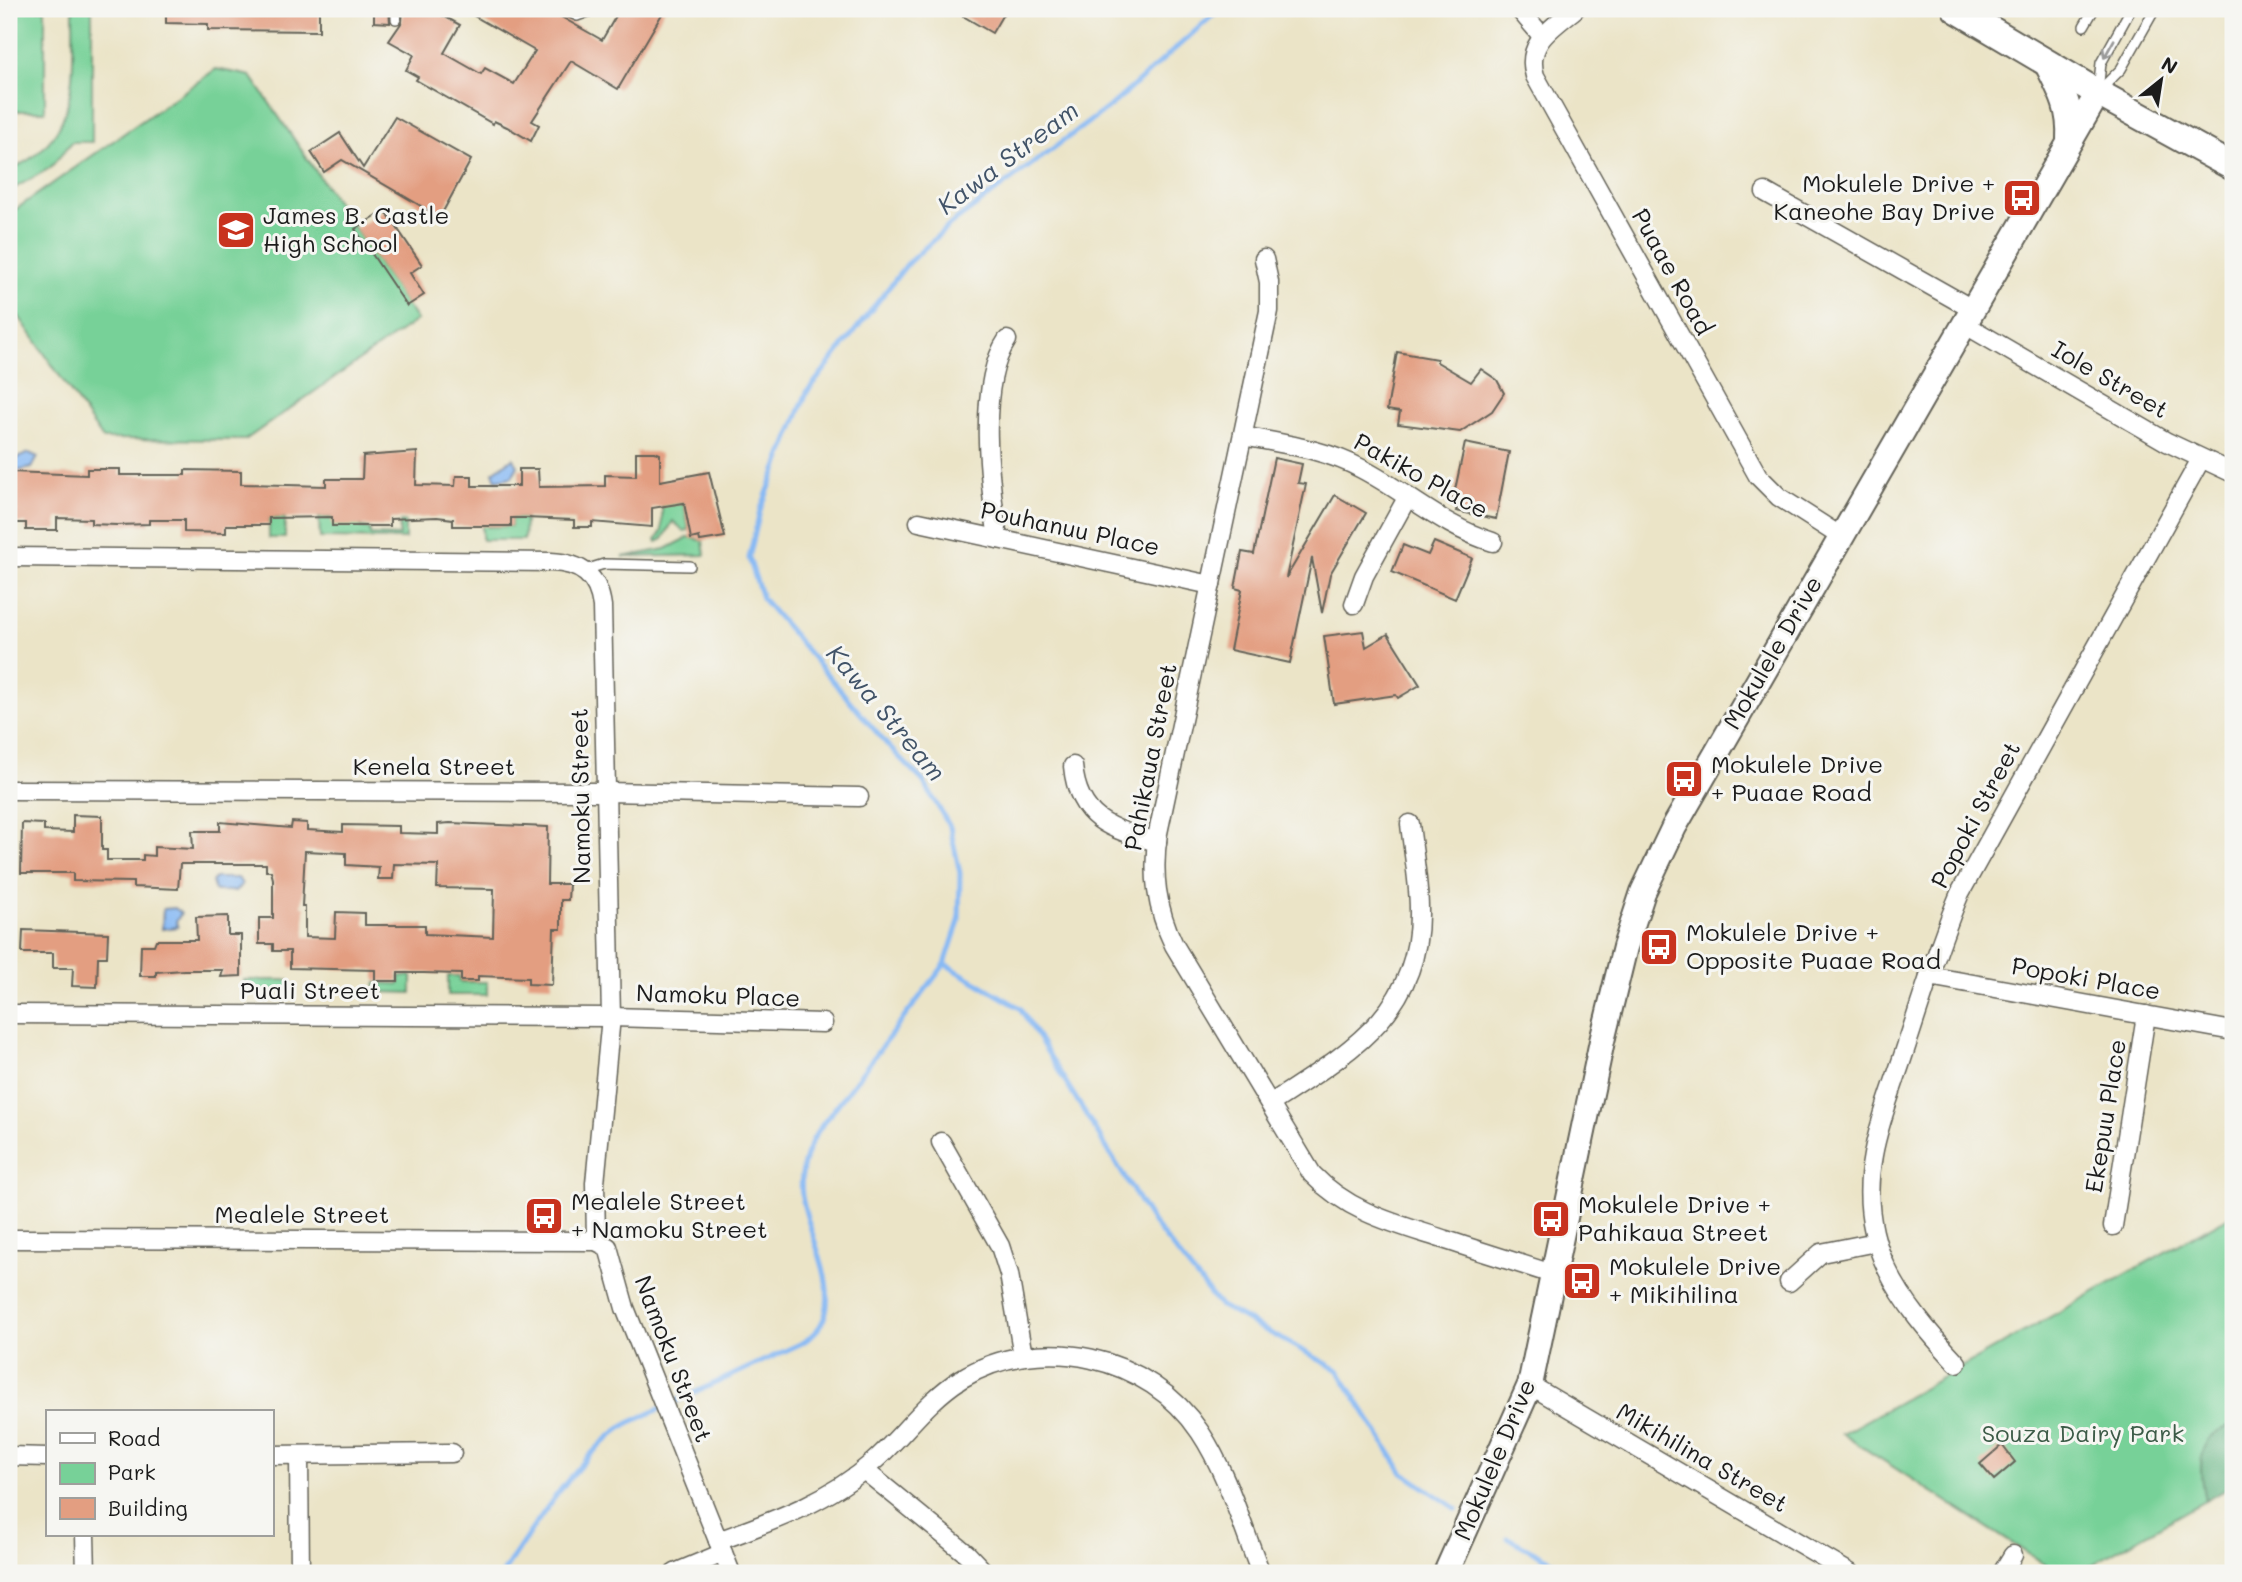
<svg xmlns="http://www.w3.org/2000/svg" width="2242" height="1582" viewBox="0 0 2242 1582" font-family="Mali,sans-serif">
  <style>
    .green { fill: #77d198; stroke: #4a765a; stroke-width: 2 }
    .forest { fill: #61b380; stroke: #3e684e; stroke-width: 2 }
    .water { fill: #87b9f4; stroke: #526a88; stroke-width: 2 }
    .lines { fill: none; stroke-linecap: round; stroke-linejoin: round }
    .stream { stroke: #87b9f4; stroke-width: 5 }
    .building { fill: #e39e81; fill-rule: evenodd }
    .lane-casing { stroke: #646258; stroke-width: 12 }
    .street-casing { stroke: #646258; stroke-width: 21 }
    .secondary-casing { stroke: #646258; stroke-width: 28 }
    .primary-casing { stroke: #646258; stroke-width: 30 }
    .lane { stroke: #fff; stroke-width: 9 }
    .street { stroke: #fff; stroke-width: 18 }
    .secondary { stroke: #fff; stroke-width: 24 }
    .primary { stroke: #fff; stroke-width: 26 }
    .oneway { stroke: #999 }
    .labels { text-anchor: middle; stroke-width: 6; stroke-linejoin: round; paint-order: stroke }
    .poi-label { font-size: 24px; fill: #1c1c1c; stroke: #f6f6f2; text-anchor: start }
    .street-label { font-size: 24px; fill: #1c1c1c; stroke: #f6f6f2 }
    .park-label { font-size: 24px; fill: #3c5b47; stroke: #f6f6f2 }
    .water-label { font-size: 26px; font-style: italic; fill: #415368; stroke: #f6f6f2 }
  </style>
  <rect width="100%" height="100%" fill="#f6f6f2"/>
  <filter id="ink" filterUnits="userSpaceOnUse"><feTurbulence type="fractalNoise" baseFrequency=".0143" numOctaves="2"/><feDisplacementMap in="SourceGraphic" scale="14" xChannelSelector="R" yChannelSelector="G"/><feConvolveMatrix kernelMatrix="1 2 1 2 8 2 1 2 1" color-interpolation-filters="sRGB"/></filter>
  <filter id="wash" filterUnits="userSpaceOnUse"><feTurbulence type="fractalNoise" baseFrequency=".00686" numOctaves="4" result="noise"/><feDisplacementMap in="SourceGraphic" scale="28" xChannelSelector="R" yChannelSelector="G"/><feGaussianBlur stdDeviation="1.57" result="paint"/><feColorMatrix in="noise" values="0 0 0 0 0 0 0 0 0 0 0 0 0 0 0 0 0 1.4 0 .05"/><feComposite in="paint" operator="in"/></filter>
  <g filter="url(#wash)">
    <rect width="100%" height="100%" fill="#ebe4c7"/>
    <g class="green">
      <rect x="9" y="9" width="36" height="102"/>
      <path d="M73,9h19v133h-20l-22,26 -41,23v-21c72,-29 64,-97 64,-161z"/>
      <polygon points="216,69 251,76 417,320 245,440 103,439 9,302 9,214"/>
      <polygon points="662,502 684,503 689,530 684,531 673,521 663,539 657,542 656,540 662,531"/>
      <polygon points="482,509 486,509 487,527 511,526 511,518 525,518 524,540 482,540"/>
      <polygon points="319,517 361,520 361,528 370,529 370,535 399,536 400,522 405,522 405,539 320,538"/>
      <rect x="269" y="518" width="16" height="20"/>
      <polygon points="689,537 703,541 705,555 623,557 666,549"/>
      <polygon points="400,976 412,976 412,993 375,992 376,983 400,984"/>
      <polygon points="448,976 459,976 460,982 487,982 487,995 448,995"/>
      <rect x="244" y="980" width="45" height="11"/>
      <polygon points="2233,1214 2233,1485 2077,1573 2058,1573 1842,1434"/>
    </g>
    <path class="forest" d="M2233,1425v60l-28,16c-7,-33 -9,-65 28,-76z"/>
    <g class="water">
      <polygon points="29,453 38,457 32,468 17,471 11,468 11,461"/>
      <polygon points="513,458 518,466 512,477 496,480 493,472"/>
      <polygon points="215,878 238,878 242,884 236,891 215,891 212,882"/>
      <polygon points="175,908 181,913 176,922 178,927 162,929 163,909"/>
    </g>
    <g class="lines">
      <g class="stream">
        <polyline points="1220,9 1113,104 951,224 908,263 807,392 760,511 749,558 762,598 889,747 923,781 950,827 960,873 959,921 945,964 1020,1008 1153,1223 1219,1305 1338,1370 1403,1473 1456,1509"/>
        <polyline points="1508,1538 1574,1573"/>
        <path d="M503,1573c29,-45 80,-124 126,-150l171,-79c57,-31 9,-101 2,-148 -3,-26 5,-50 20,-71l123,-161"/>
      </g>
    </g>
    <g id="blocks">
      <g class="building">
        <polygon points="166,9 319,9 319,31 208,30 208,24 166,23"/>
        <polygon points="374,9 389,9 390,23 374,22"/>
        <polygon points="403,9 431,9 460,25 444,53 481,74 485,68 514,84 535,51 462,9 547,9 602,40 620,9 665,9 618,89 571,61 532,121 539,125 531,141 507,127 494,121 493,124 416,80 418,77 406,70 414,55 389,41 402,22"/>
        <polygon points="951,9 1006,9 992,33"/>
        <polygon points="395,117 471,160 440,217 342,160 324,172 311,152 340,133 363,168"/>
        <polygon points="385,210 422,265 410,273 424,295 407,306 355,229"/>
        <polygon points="1397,352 1437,359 1437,362 1471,382 1481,369 1497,380 1504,393 1492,411 1460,432 1398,424 1400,412 1387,410"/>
        <polygon points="1465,443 1509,452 1496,519 1456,511 1458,505 1452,504"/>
        <polygon points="417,452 416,485 455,486 456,476 472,476 472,486 519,486 519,469 538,469 539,487 605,486 605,475 636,476 636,452 655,452 660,454 660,481 709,472 725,537 700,541 699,537 691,539 684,503 652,508 652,527 592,522 592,527 574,527 574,520 525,518 511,518 511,526 453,526 453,519 437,517 390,519 390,526 332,526 332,517 269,518 269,525 226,525 226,533 184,532 184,520 149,520 149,524 117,525 91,524 91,519 57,518 57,530 26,530 26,523 10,523 11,472 87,475 87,469 120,469 120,475 185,475 185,470 241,471 241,484 326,486 326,479 362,479 363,456"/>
        <polygon points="1274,458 1302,464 1298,483 1306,484 1286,578 1335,495 1366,513 1330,574 1322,613 1312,558 1290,663 1230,650 1242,590 1235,588 1242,552 1254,554"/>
        <polygon points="1434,542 1472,558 1455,599 1392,572 1403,545 1428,555"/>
        <polygon points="1363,631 1366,647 1388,634 1420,685 1398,698 1396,695 1334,704 1324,636"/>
        <path d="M73,815l29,1v34h5v10h36v-5l11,1v-9l39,2 -1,-18h28v-9l71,6 1,-6 15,1v7l36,2v-7l56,1v7l39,1v-10l12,-1 98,4 -1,57h22l-1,16h-7v29h-7l-2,56 -24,-1v-6l-50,-2v5h-17v-7l-37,-1h-26v8h-23v-11l-85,-2v-17h-17v-7h-14v-26h14v-39l-2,-8h-5v-7h-86l-2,25 -45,-2v-5l-60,-1v-8h-52l1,-50 22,1v7l29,1zM305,851l41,2v12l33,2 -1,12h15l1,-15 44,1 -1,23 57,1 -1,48 -68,-3v-9h-60v-12l-29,-1 -1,26 -30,-1v-31h-3z"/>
        <polygon points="228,916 228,935 241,935 241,976 221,977 223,970 184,970 156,972 156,976 140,976 141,945 154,945 156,940 197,940 196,917"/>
        <polygon points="23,930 108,933 107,957 98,957 97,987 72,986 73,968 53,968 53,953 22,953"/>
        <polygon points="2002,1445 2015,1462 1994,1480 1980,1464"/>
      </g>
    </g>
  </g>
  <g filter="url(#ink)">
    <use href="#blocks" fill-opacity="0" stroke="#646258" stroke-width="2"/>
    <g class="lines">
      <g class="lane-casing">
        <g id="lane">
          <polyline points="562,9 577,16 596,9"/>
          <polyline points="396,19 396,9"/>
          <polyline points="2084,26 2094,9"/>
          <polyline points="2232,57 2233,55"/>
          <polyline points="2098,91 2101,63 2131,9"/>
          <polyline points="2099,91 2121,69 2155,9"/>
          <polyline points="585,570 604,564 690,566"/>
        </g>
      </g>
      <g class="street-casing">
        <g id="street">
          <polyline points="1519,9 1542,36"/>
          <path d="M1575,9c-23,19 -50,34 -40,67l223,400 21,21 61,39"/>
          <polyline points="1765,192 1972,309"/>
          <path d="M1264,259l5,23v29l-111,522c-6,40 -2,75 16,112l138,229c37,39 85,50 134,66 36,12 73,23 109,35"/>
          <polyline points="1964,324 2167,442 2233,473"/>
          <path d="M1243,436c40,8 82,13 119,33 46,24 81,58 131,73"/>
          <polyline points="919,522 1211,585"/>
          <path d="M998,539c-8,-54 -22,-153 9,-199"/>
          <path d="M9,557l542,5c30,1 47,14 51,44l9,411 -16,166 1,58"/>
          <polyline points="1354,604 1364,576 1407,498"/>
          <path d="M1073,766c5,54 38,63 84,76"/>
          <polyline points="9,790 605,792 859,797"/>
          <polyline points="1929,976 2233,1031"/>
          <polyline points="9,1014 611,1017 823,1023"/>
          <path d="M1270,1104c76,-50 151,-90 149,-194 0,-29 -6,-58 -9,-86"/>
          <polyline points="941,1142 1000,1246 1009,1274 1023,1356"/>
          <polyline points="2113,1226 2146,1015"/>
          <polyline points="9,1239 596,1241 608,1247 625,1308 731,1573"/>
          <polyline points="1789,1282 1821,1253 1876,1242"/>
          <path d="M1957,1363c-57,-61 -101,-119 -84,-208 6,-34 20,-68 31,-102 18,-54 34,-108 56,-160l241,-434"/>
          <polyline points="1530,1385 1850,1573"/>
          <polyline points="271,1455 452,1453"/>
          <polyline points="299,1455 300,1573"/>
          <polyline points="9,1456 47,1457"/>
          <polyline points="864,1470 967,1554 985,1573"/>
          <polyline points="85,1535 86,1573"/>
          <path d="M718,1541c55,-20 110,-39 155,-79 30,-26 53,-61 88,-83 79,-48 188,-24 239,53 28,42 42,95 61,141"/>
          <polyline points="675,1573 723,1553"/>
          <polyline points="2002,1573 2013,1555"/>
        </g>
      </g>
      <g class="secondary-casing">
        <polyline id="secondary" points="1446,1573 1530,1385 1602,1041 1625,947 1643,892 1674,827 2098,93"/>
      </g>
      <g class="primary-casing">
        <g id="primary">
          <polyline points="1956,9 2098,93 2233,167"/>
          <path d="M2048,64c13,26 24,45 22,75"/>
        </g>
      </g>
      <use href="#lane" class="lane"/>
      <use href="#street" class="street"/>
      <use href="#secondary" class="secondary"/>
      <use href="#primary" class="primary"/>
    </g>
    <defs><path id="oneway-shaft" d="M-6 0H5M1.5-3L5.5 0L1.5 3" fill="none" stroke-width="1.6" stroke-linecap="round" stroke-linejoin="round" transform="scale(1.75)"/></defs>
    <use class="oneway" href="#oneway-shaft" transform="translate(2109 49) rotate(119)"/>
  </g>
  <defs>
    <g id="bus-square" transform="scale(2.0125)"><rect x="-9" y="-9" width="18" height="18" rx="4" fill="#c8321e" stroke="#f6f6f2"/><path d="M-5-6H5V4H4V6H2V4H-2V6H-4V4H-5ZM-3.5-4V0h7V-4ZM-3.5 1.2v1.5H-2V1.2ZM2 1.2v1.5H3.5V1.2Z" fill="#fff"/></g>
    <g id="school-square" transform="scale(2.0125)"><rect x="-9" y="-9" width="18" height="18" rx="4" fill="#c8321e" stroke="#f6f6f2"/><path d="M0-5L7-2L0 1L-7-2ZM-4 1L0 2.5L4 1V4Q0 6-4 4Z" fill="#fff"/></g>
  </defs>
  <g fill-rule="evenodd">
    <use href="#bus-square" x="2022" y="198"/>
    <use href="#school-square" x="236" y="230"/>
    <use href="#bus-square" x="1684" y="779"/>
    <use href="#bus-square" x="1659" y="947"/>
    <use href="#bus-square" x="544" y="1216"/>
    <use href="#bus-square" x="1551" y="1219"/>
    <use href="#bus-square" x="1582" y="1281"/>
  </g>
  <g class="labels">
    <g class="poi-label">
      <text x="1995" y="192" text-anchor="end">Mokulele Drive +<tspan x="1995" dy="28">Kaneohe Bay Drive</tspan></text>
      <text x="263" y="224">James B. Castle<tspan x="263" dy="28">High School</tspan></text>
      <text x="1711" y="773">Mokulele Drive<tspan x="1711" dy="28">+ Puaae Road</tspan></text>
      <text x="1686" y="941">Mokulele Drive +<tspan x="1686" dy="28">Opposite Puaae Road</tspan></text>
      <text x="571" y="1210">Mealele Street<tspan x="571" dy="28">+ Namoku Street</tspan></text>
      <text x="1578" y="1213">Mokulele Drive +<tspan x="1578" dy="28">Pahikaua Street</tspan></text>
      <text x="1609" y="1275">Mokulele Drive<tspan x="1609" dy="28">+ Mikihilina</tspan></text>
    </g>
    <g class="street-label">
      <text transform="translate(1672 272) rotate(61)" y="8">Puaae Road</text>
      <text transform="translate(2110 380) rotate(30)" y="8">Iole Street</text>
      <text transform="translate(1421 476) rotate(29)" y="8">Pakiko Place</text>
      <text transform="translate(1070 529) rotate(12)" y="8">Pouhanuu Place</text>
      <text transform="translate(1773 653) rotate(-60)" y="8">Mokulele Drive</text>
      <text transform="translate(1151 757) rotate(-79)" y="8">Pahikaua Street</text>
      <text x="434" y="775">Kenela Street</text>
      <text transform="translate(581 796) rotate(-91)" y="8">Namoku Street</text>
      <text transform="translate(1976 815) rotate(-62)" y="8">Popoki Street</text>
      <text transform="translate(2086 979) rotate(10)" y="8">Popoki Place</text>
      <text x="310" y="999">Puali Street</text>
      <text transform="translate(718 996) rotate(2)" y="8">Namoku Place</text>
      <text transform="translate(2106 1116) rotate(-81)" y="8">Ekepuu Place</text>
      <text x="302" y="1223">Mealele Street</text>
      <text transform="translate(673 1359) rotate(69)" y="8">Namoku Street</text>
      <text transform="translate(1702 1458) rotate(30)" y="8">Mikihilina Street</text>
      <text transform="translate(1495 1460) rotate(-67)" y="8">Mokulele Drive</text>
    </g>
    <g class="park-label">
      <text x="2083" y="1442">Souza Dairy Park</text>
    </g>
    <g class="water-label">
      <text transform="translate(1008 158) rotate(-37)" y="9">Kawa Stream</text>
      <text transform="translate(886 713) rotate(50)" y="9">Kawa Stream</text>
    </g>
  </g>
  <rect width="2242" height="1582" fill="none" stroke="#f6f6f2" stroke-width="35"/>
  <rect x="46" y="1410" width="228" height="126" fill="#f6f6f2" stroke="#9f9f9c" stroke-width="2"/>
  <rect x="60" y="1433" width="35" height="10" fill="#ffffff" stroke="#9f9f9c" stroke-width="2"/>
  <text x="108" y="1446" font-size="21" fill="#1c1c1c">Road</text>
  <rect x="60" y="1463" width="35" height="21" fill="#77d198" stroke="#9f9f9c" stroke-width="2"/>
  <text x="108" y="1480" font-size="21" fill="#1c1c1c">Park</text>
  <rect x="60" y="1498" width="35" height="21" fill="#e39e81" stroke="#9f9f9c" stroke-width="2"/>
  <text x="108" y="1516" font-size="21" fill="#1c1c1c">Building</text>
  <g transform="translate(2161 80) rotate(30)" stroke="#f6f6f2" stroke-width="5" paint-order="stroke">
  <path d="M0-5L12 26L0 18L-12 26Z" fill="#1c1c1c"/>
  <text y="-10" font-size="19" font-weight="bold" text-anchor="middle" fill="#1c1c1c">N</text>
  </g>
</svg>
